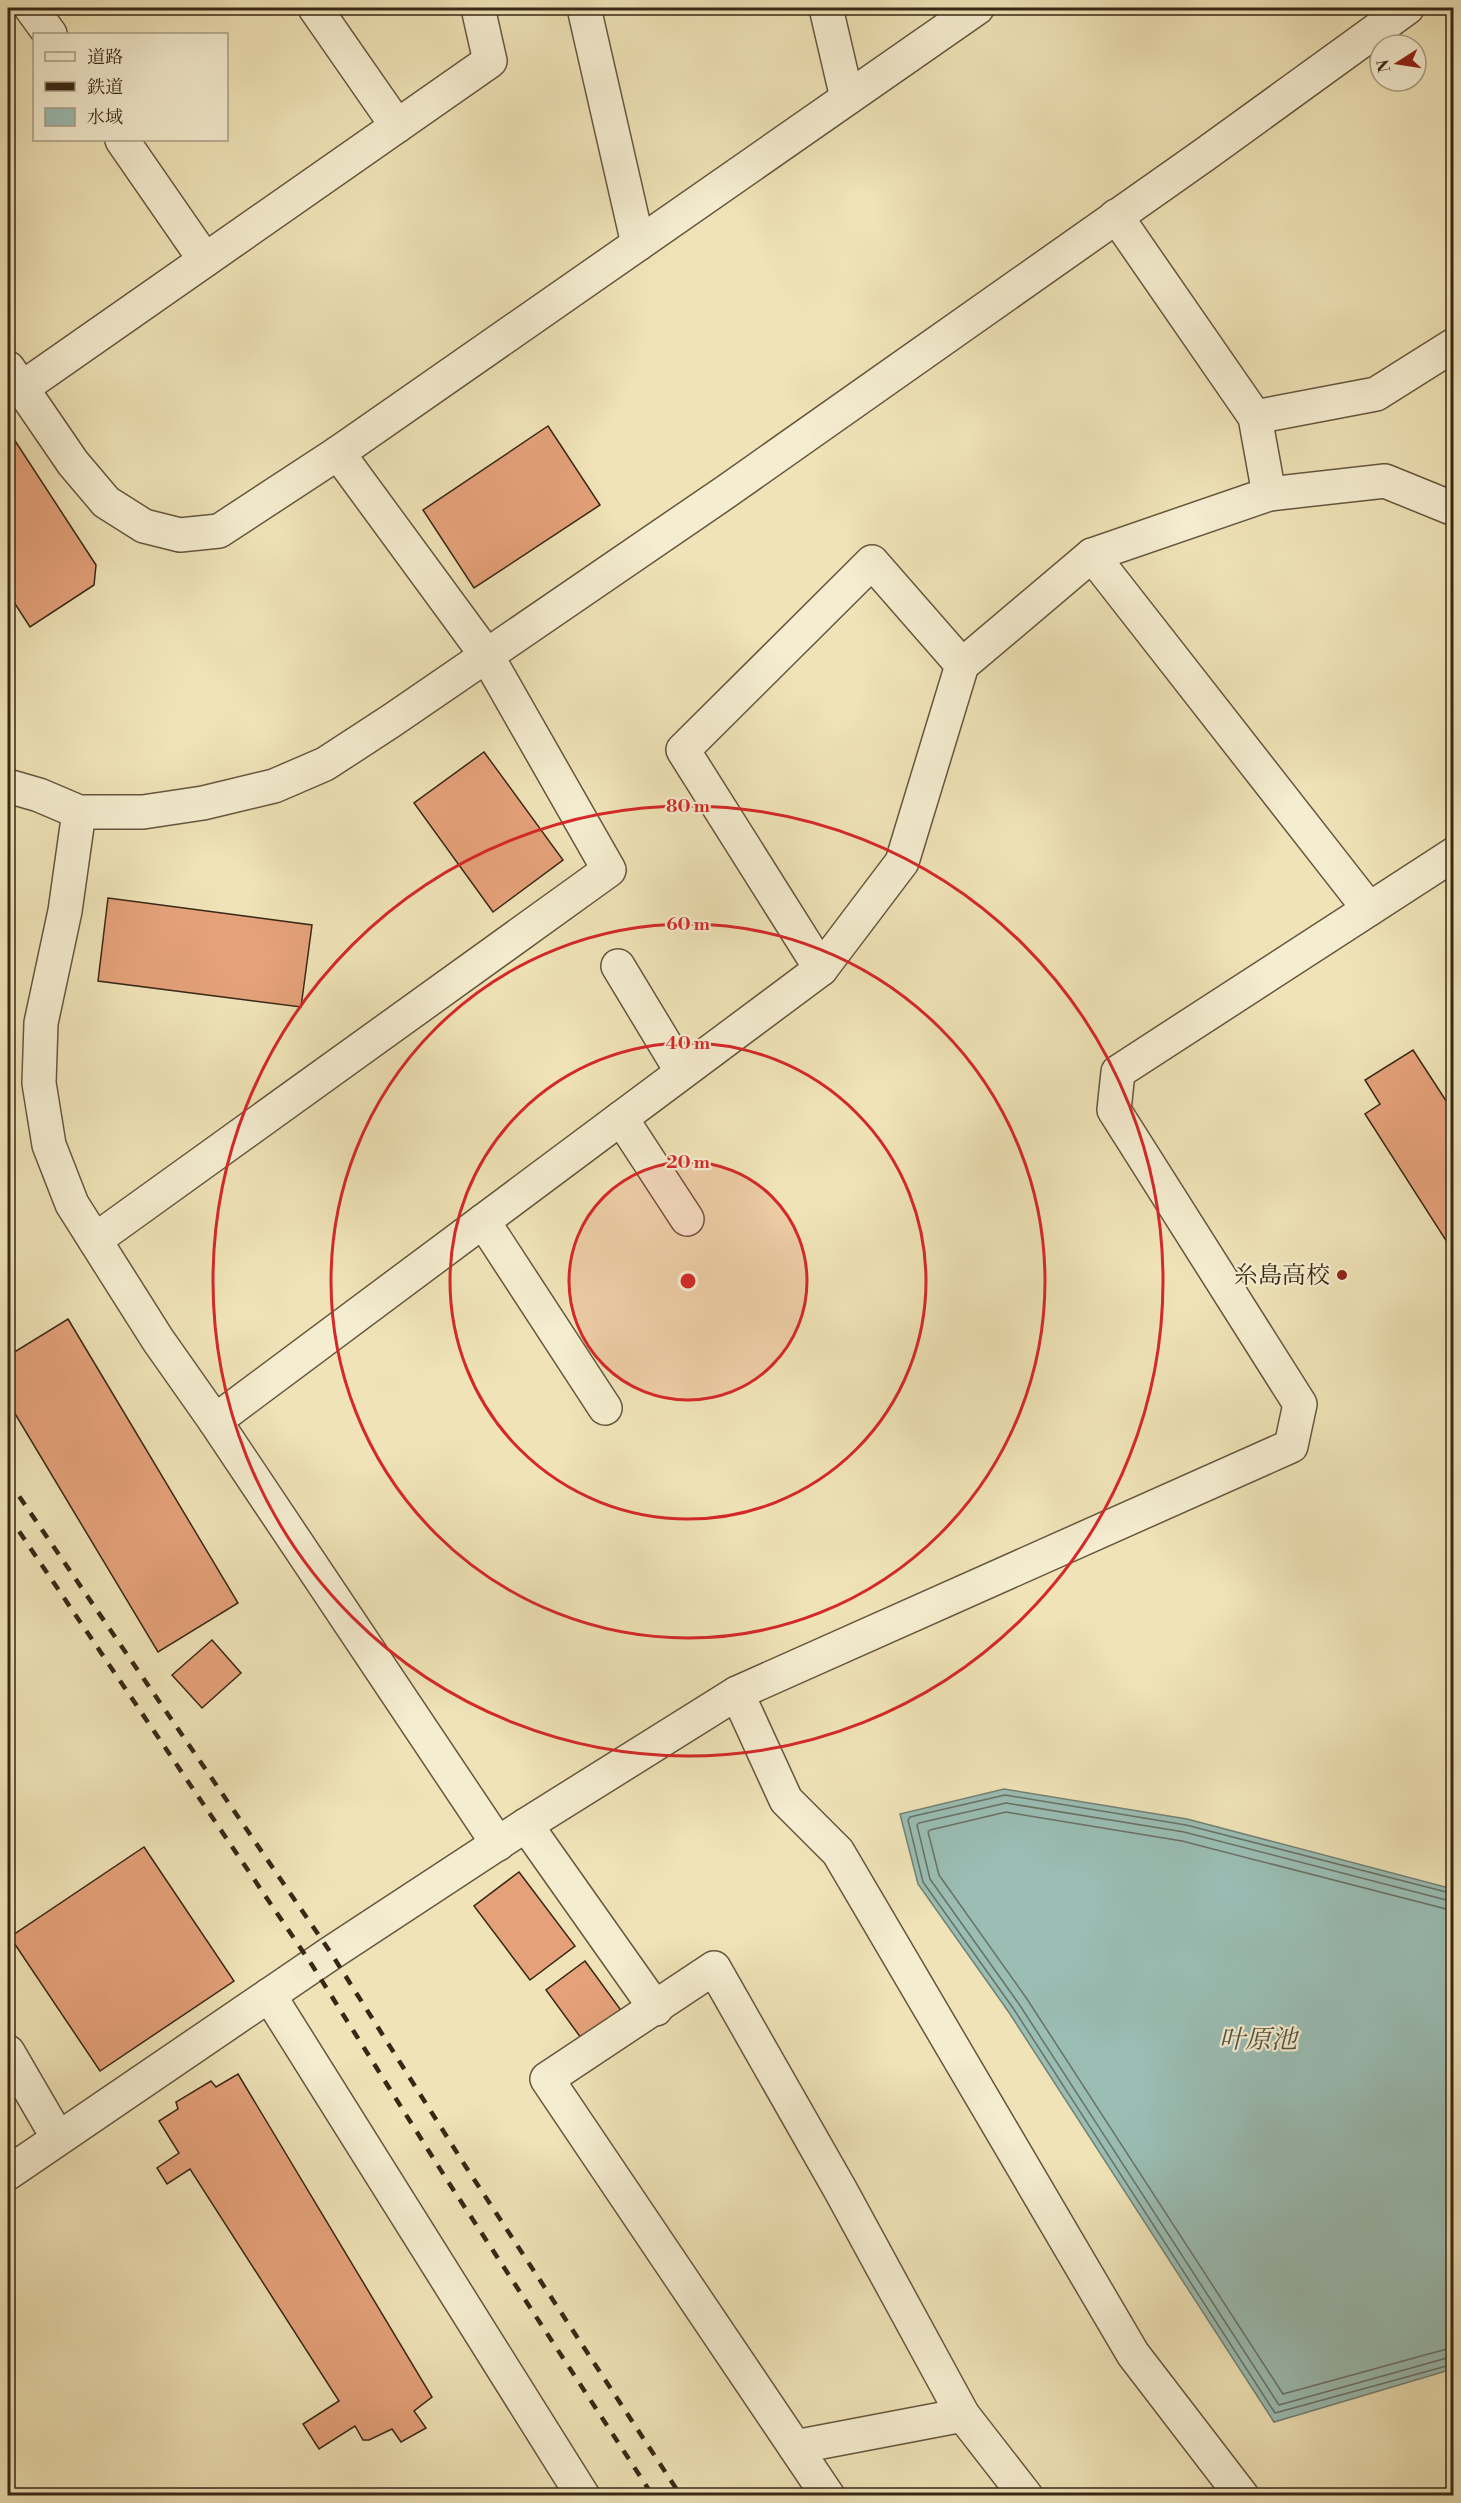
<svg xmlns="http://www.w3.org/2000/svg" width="1461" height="2503" viewBox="0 0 1461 2503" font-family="'Libre Bodoni','Noto Serif JP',serif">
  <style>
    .water { fill: #9abdb4; stroke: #738174; stroke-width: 1.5 }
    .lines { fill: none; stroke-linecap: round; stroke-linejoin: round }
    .shore { stroke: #697264; stroke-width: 1.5 }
    .building { fill: #e5a17a; stroke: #382715; stroke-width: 1.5 }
    .minor-casing { stroke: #66563e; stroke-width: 36 }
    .tertiary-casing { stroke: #66563e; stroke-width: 36 }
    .minor { stroke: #f5edd0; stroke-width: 33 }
    .tertiary { stroke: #f5edd0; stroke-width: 33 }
    .rail { stroke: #382715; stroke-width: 4.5; stroke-dasharray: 10 10; stroke-linecap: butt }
    .ring { fill: none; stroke: #d62828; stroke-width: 3 }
    .poi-dot { fill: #8f2418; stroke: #f5edd0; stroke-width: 2 }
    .labels { text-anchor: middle; stroke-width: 4.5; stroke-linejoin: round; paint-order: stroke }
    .poi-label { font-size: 24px; fill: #382715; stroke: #f5edd0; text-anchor: end }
    .water-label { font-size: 26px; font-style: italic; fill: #555445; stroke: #f5edd0 }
    .centre { fill: #d62828; stroke: #f5edd0; stroke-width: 3 }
    .ring-label { font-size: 18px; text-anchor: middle; font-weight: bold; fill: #d62828; stroke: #f5edd0; stroke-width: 4.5; stroke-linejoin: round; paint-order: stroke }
  </style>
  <rect width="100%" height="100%" fill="#efe3b7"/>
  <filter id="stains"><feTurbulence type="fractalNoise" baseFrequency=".00333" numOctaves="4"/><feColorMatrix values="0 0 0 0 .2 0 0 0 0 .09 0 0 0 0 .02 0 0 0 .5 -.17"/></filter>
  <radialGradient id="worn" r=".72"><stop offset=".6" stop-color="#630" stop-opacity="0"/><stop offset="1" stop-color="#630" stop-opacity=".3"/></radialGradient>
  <polygon class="water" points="1004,1789 1187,1819 1453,1889 1453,2369 1274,2422 1008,2011 918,1884 900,1814"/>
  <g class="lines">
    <g class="shore">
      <polyline points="1454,1894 1186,1825 1005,1795 910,1817 908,1820 923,1882 1013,2008 1275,2413 1454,2364"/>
      <polyline points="1454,1902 1184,1832 1006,1803 919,1823 917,1825 930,1879 1019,2004 1279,2405 1454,2356"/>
      <polyline points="1454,1911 1182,1841 1006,1812 930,1830 928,1832 939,1875 1027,1999 1283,2394 1454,2347"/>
    </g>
  </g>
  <g class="building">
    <polygon points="548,426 600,505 474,588 423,510"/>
    <polygon points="8,430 96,565 94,585 30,627 8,593"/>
    <polygon points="484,752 563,860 493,912 414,803"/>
    <polygon points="108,898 312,925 301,1007 98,981"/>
    <polygon points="1413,1050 1454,1113 1454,1253 1365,1114 1380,1104 1365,1080"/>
    <polygon points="68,1319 238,1603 158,1652 8,1402 8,1356"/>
    <polygon points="212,1640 241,1673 202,1708 172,1675"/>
    <polygon points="144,1847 234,1981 100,2071 10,1937"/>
    <polygon points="519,1872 575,1946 530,1980 474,1906"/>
    <polygon points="585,1961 623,2013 584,2042 546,1990"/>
    <polygon points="238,2074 432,2397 414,2411 426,2428 401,2442 392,2429 369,2440 363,2440 355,2426 319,2449 303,2424 339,2401 190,2169 167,2184 157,2168 179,2153 159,2121 178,2109 176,2102 211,2081 216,2087"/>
  </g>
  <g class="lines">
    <g class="minor-casing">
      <g id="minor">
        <polyline points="31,8 50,34"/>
        <polyline points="315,8 397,126"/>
        <polyline points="584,8 638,244"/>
        <polyline points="826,8 847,98"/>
        <polyline points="122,140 205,260"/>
        <polyline points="1116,216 1255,417 1269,494"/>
        <polyline points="8,368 73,463 106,502 144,526 180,535 219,531 338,453 977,8"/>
        <polyline points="22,388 490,61 478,8"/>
        <polyline points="1255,417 1376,394 1454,345"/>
        <polyline points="1092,555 1369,909"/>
        <polyline points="79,812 65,911 41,1023 39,1083 49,1145 72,1204 158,1340 215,1421 498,1844"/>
        <polyline points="618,966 682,1072"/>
        <polyline points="821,969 683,750 872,562 962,665"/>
        <polyline points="621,1118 687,1219"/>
        <polyline points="483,1221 605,1408"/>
        <polyline points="95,1240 609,870 487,656 338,453"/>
        <polyline points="215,1421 821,969 902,862 962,665 1092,555 1269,494 1385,481 1454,509"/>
        <polyline points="737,1693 786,1800 838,1852 1133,2354 1242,2496"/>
        <polyline points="526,1825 656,2009"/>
        <polyline points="269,1995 583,2496"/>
        <polyline points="8,2052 58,2138"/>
        <polyline points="8,2173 331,1953 526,1825 737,1693 1291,1446 1300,1404 1114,1110 1118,1072 1454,854"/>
        <polyline points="795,2447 963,2415"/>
        <polyline points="828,2496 547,2079 714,1968 841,2191 963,2415 1026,2496"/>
      </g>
    </g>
    <g class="tertiary-casing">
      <polyline id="tertiary" points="8,786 39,795 79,812 143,812 203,803 274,786 325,764 391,721 727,491 1204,155 1407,8"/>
    </g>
    <use href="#minor" class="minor"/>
    <use href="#tertiary" class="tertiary"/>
    <g class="rail">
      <polyline points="8,1480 331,1953 466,2167 681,2496"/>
      <polyline points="8,1515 312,1965 447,2180 653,2496"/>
    </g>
  </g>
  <circle cx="688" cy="1281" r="119" fill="#d62828" fill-opacity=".12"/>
  <g class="ring">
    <circle cx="688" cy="1281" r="119"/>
    <circle cx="688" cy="1281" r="238"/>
    <circle cx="688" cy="1281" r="357"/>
    <circle cx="688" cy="1281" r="475"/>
  </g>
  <circle class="poi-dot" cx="1342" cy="1275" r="6"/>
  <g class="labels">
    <g class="poi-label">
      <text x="1330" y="1283">糸島高校</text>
    </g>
    <g class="water-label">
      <text x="1258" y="2048">叶原池</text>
    </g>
  </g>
  <circle cx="688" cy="1281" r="9" class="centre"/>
  <g class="ring-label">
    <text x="688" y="812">80 m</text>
    <text x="688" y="930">60 m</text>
    <text x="688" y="1049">40 m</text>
    <text x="688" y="1168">20 m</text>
  </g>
  <rect width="1461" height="2503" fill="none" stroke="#efe3b7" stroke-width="30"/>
  <rect x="9" y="9" width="1443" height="2485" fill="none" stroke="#382715" stroke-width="3"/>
  <rect x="15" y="15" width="1431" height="2473" fill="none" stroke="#382715" stroke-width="1.5"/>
  <rect x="33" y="33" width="195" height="108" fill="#f5edd0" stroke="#a99e85" stroke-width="1.5"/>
  <rect x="45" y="52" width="30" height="9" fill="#f5edd0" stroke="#a99e85" stroke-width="1.5"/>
  <text x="87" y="63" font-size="18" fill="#382715">道路</text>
  <rect x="45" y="82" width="30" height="9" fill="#382715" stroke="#a99e85" stroke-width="1.5"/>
  <text x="87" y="93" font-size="18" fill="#382715">鉄道</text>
  <rect x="45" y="108" width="30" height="18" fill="#9abdb4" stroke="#a99e85" stroke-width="1.5"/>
  <text x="87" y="123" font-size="18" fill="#382715">水域</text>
  <g transform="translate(1398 63) rotate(258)"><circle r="28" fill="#f5edd0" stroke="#a99e85" stroke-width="1.5"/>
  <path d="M0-4.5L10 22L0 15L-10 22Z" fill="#8f2418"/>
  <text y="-9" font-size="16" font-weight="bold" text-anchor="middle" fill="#382715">N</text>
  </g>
  <rect width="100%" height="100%" filter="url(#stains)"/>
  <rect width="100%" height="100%" fill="url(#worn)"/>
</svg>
